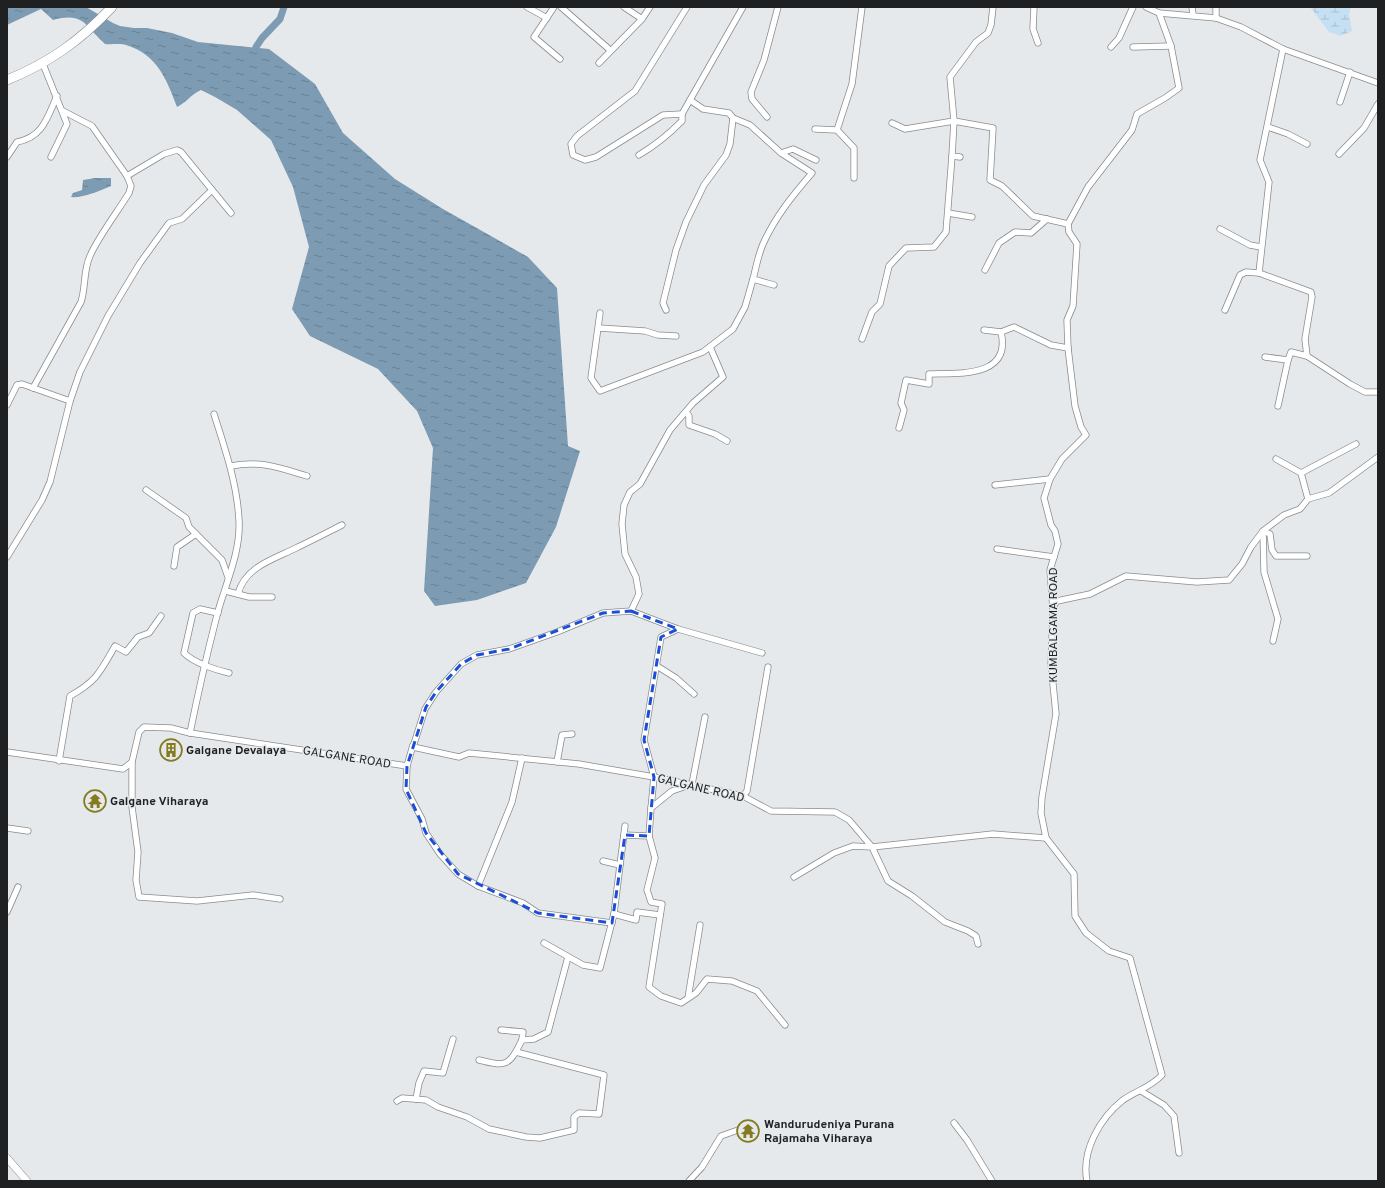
<svg xmlns="http://www.w3.org/2000/svg" width="1385" height="1188" viewBox="0 0 1385 1188" font-family="Overpass,sans-serif">
  <style>
    .wetland { fill: url(#wetland-marsh) }
    .water { fill: url(#water-ripples) }
    .lines { fill: none; stroke-linecap: round; stroke-linejoin: round }
    .canal { stroke: #7d9cb4; stroke-width: 7 }
    .minor-casing { stroke: #888c8e; stroke-width: 7 }
    .tertiary-casing { stroke: #888c8e; stroke-width: 8 }
    .trunk-casing { stroke: #888c8e; stroke-width: 10 }
    .minor { stroke: #fff; stroke-width: 5.5 }
    .tertiary { stroke: #fff; stroke-width: 7 }
    .trunk { stroke: #fff; stroke-width: 9 }
    .marked { fill: none; stroke: #1d4ed8; stroke-width: 3; stroke-dasharray: 8 5; stroke-linejoin: round }
    .labels { text-anchor: middle; stroke-width: 3; stroke-linejoin: round; paint-order: stroke }
    .street-label { font-size: 12px; fill: #1e2021; stroke: #e6e9ec }
    .poi-label { font-size: 12px; font-weight: bold; fill: #1e2021; stroke: #e6e9ec; text-anchor: start }
  </style>
  <defs>
    <pattern id="wetland-marsh" width="20" height="14" patternUnits="userSpaceOnUse"><rect width="20" height="14" fill="#c5dff3"/><path d="M1 5h8M5 5V1M11 12h8M15 12V8" fill="none" stroke="#a9bfd0"/></pattern>
    <pattern id="water-ripples" width="26" height="14" patternUnits="userSpaceOnUse"><rect width="26" height="14" fill="#7d9cb4"/><path d="M2 4q2-2 4 0t4 0M15 11q2-2 4 0t4 0" fill="none" stroke="#667f92"/></pattern>
  </defs>
  <rect width="100%" height="100%" fill="#e6e9ec"/>
  <polygon class="wetland" points="1310,7 1351,7 1349,14 1352,31 1340,36 1329,32"/>
  <g class="water">
    <path d="M7,7h79l27,16 7,3 14,2h13l25,5 26,9 71,7 46,35 28,49 52,46 48,30 85,48 29,31 11,158 12,5 -24,76 -30,56 -49,17 -42,6 -11,-15 9,-143 -16,-37 -39,-42 -68,-33 -18,-27 17,-62 -16,-60 -22,-47 -34,-30 -22,-13 -14,-7c-11,5 -15,13 -24,17 -10,-27 -20,-53 -51,-62 -6,-2 -14,0 -21,-1 -21,-19 -21,-32 -52,-24l-12,-11 -34,16z"/>
    <path d="M95,178h16v8c-9,4 -31,13 -40,11l2,-4 9,-3 1,-10z"/>
  </g>
  <g class="lines">
    <polyline class="canal" points="256,47 262,38 280,19 284,7"/>
    <g class="minor-casing">
      <g id="minor">
        <polyline points="527,7 547,18"/>
        <polyline points="554,7 534,37 560,59"/>
        <polyline points="561,7 610,50"/>
        <polyline points="624,7 642,19"/>
        <polyline points="1034,7 1033,29 1038,43"/>
        <polyline points="1146,7 1159,13 1216,18 1241,27 1283,49 1378,83"/>
        <polyline points="1192,7 1193,15"/>
        <polyline points="1216,18 1216,7"/>
        <polyline points="1111,47 1119,38 1133,7"/>
        <polyline points="1133,47 1171,46"/>
        <polyline points="1283,49 1260,160 1269,182 1259,273 1311,292 1312,297 1305,339 1307,356 1350,384 1365,392 1378,392"/>
        <polyline points="599,63 642,19 650,7"/>
        <polyline points="43,64 67,124 51,157"/>
        <polyline points="1340,102 1350,72"/>
        <polyline points="63,111 92,126 127,176"/>
        <polyline points="682,114 743,7"/>
        <polyline points="767,117 752,99 751,92 764,60 778,7"/>
        <path d="M733,118l17,7 31,28 31,20c-19,22 -37,44 -49,71 -5,11 -7,24 -10,35l21,6"/>
        <polyline points="892,123 905,129 954,121 950,77 976,42 988,33 991,25 993,7"/>
        <polyline points="1268,127 1288,134 1307,144"/>
        <polyline points="815,129 837,130"/>
        <polyline points="781,153 793,149 816,160"/>
        <polyline points="1339,154 1364,128 1378,104"/>
        <path d="M639,155c17,-10 30,-21 43,-34v-7l-19,1 -67,42 -11,3 -12,-5 -2,-11 6,-8 58,-45 52,-84"/>
        <path d="M7,157l10,-15c26,-5 30,-24 40,-46"/>
        <polyline points="960,157 952,156 954,121 993,128 990,180 1002,186 1033,216 1068,224"/>
        <polyline points="854,178 854,148 837,130 852,84 862,7"/>
        <polyline points="948,213 972,217"/>
        <polyline points="1220,229 1250,245 1261,247"/>
        <polyline points="985,270 999,243 1015,232 1031,233 1047,219"/>
        <polyline points="666,310 663,303 676,250 686,222 704,185 726,155 730,144 733,118 729,113 703,109 690,100"/>
        <polyline points="1225,310 1240,275 1246,272 1259,273"/>
        <polyline points="600,313 591,378 600,391 703,352 733,329 745,307 753,279"/>
        <polyline points="599,328 645,331 658,335 676,336"/>
        <polyline points="984,330 1001,332 1014,327 1051,345 1068,348"/>
        <polyline points="862,339 872,312 880,304 889,266 906,248 934,247 946,232 952,156"/>
        <polyline points="710,347 723,377 693,403 670,430 640,484 630,492 624,505 622,524 625,554 636,577 639,594 631,611 603,613 557,632 509,649 477,655 461,664 436,692 425,709 413,747 459,757 469,753 579,764 654,777 743,796 771,811 835,812 849,820 872,847 993,834 1046,838"/>
        <polyline points="1265,357 1288,360 1291,352 1307,356"/>
        <path d="M33,388l48,-86c5,-15 2,-31 9,-46 8,-19 28,-45 39,-63l2,-7 -4,-10 37,-22 13,-4 4,2 50,61"/>
        <polyline points="7,405 17,385 22,384 70,401"/>
        <polyline points="1278,406 1288,360"/>
        <polyline points="686,412 689,416 689,425 715,434 727,441"/>
        <path d="M899,428l5,-18 -3,-7 5,-23 23,4v-10c29,-1 83,4 72,-42"/>
        <polyline points="1276,459 1301,473 1308,499"/>
        <path d="M231,466c29,-6 49,2 76,10"/>
        <polyline points="1301,473 1356,444"/>
        <polyline points="995,485 1050,479"/>
        <polyline points="146,490 186,518 189,527 222,560 228,577"/>
        <polyline points="997,549 1054,557"/>
        <polyline points="7,557 42,500 50,482 70,401 80,372 108,316 140,263 169,223 182,219 212,190"/>
        <polyline points="174,566 177,547 196,534"/>
        <polyline points="226,591 249,597 272,597"/>
        <path d="M238,594c7,-28 37,-35 60,-47 15,-7 30,-15 44,-22"/>
        <polyline points="1053,607 1057,601 1090,594 1126,576 1197,582 1229,580 1242,564 1251,547 1263,531 1284,515 1300,509 1308,499 1329,493 1378,457"/>
        <polyline points="631,611 678,629"/>
        <path d="M218,613l-18,-4 -7,4 -9,40c10,10 32,17 45,20"/>
        <polyline points="1273,641 1278,619 1264,572 1263,531 1270,534 1272,550 1276,556 1307,556"/>
        <polyline points="657,666 676,678 694,694"/>
        <polyline points="705,717 692,784 672,791 651,808 649,836 655,858 647,890 651,902 662,904 649,987 661,996 681,1003 696,993 707,979 732,981 757,991 785,1025"/>
        <path d="M190,733c8,-40 17,-79 27,-118 8,-30 24,-63 22,-95 -2,-37 -14,-71 -25,-106"/>
        <polyline points="413,745 407,766 406,789 422,819 426,833 440,854 458,874 478,886 523,903 538,913 612,923"/>
        <polyline points="7,752 123,769 132,762 139,732 144,727 171,728 190,733 407,766"/>
        <path d="M59,761l11,-65c27,-15 30,-24 45,-50l11,6 12,-15 11,-4 12,-17"/>
        <polyline points="132,762 132,807 138,852 136,880 139,897 197,901 253,895 280,899"/>
        <polyline points="557,762 562,735 572,734"/>
        <polyline points="743,796 747,791 768,667"/>
        <polyline points="651,808 654,777 644,740 661,637 678,629 762,653"/>
        <polyline points="7,828 28,831"/>
        <polyline points="624,835 649,836"/>
        <polyline points="603,861 620,865 614,914"/>
        <polyline points="620,865 625,826"/>
        <polyline points="794,877 834,853 853,846 872,847 888,881 912,896 945,922 968,931 976,936 978,944"/>
        <polyline points="478,886 512,802 522,758"/>
        <polyline points="7,912 18,887"/>
        <polyline points="544,943 583,965 600,968 614,914 636,920 637,912 660,915"/>
        <polyline points="688,998 700,925"/>
        <polyline points="501,1030 523,1032 522,1040"/>
        <path d="M479,1060c28,7 30,6 43,-20l12,-1 14,-7 20,-75"/>
        <polyline points="1141,1091 1164,1105 1174,1116 1179,1153"/>
        <polyline points="416,1099 419,1083 424,1071 443,1073 453,1039"/>
        <polyline points="397,1101 402,1098 426,1100 438,1107 467,1117 489,1129 526,1137 540,1138 574,1130 574,1117 579,1113 599,1114 604,1075 516,1052"/>
        <polyline points="954,1123 967,1140 992,1181"/>
        <polyline points="689,1181 702,1167 721,1136 738,1130"/>
        <path d="M1087,1181c-6,-30 13,-63 36,-81 13,-9 28,-13 39,-25l-32,-117 -21,-7 -23,-18 -11,-17 -1,-42 -28,-36 -5,-25 1,-16 14,-83 -5,-50 2,-54 -3,-40 8,-26 -3,-13 -4,-6 -7,-27 6,-19 12,-20 24,-24 -5,-8 -6,-21 -7,-58 -1,-28 6,-14 4,-62 -8,-12 -1,-8 20,-37 44,-57 5,-16 28,-16 14,-10 -8,-42 -12,-33"/>
      </g>
    </g>
    <g class="tertiary-casing">
      <polyline id="tertiary" points="7,1158 27,1181"/>
    </g>
    <g class="trunk-casing">
      <path id="trunk" d="M7,80c42,-17 74,-40 105,-73"/>
    </g>
    <use href="#minor" class="minor"/>
    <use href="#tertiary" class="tertiary"/>
    <use href="#trunk" class="trunk"/>
  </g>
  <path class="marked" d="M631,611l47,18 -17,8 -17,103 10,37 -5,59 -24,-1 -13,88 -74,-10 -80,-39 -32,-41 -20,-44 1,-23 19,-59 10,-15 25,-28 16,-9 32,-6 94,-36z"/>
  <defs>
    <g id="building-ring" transform="scale(1.15)"><circle r="9.5" fill="#e6e9ec" stroke="#857a1f" stroke-width="1.5"/><path d="M-4-6H4V6H1V3H-1V6H-4ZM-2.5-4.3h1.7v1.8h-1.7ZM.8-4.3h1.7v1.8H.8ZM-2.5-1h1.7V.8h-1.7ZM.8-1h1.7V.8H.8Z" fill="#857a1f"/></g>
    <g id="temple-ring" transform="scale(1.15)"><circle r="9.5" fill="#e6e9ec" stroke="#857a1f" stroke-width="1.5"/><path d="M0-6L5-2H3V0L6.5 2.5H4V6H1.5V3h-3V6H-4V2.5H-6.5L-3 0V-2H-5Z" fill="#857a1f"/></g>
  </defs>
  <g fill-rule="evenodd">
    <use href="#building-ring" x="171" y="750"/>
    <use href="#temple-ring" x="95" y="801"/>
    <use href="#temple-ring" x="748" y="1131"/>
  </g>
  <g class="labels">
    <g class="street-label">
      <text transform="translate(1053 625) rotate(-90)" y="4">KUMBALGAMA ROAD</text>
      <text transform="translate(347 757) rotate(9)" y="4">GALGANE ROAD</text>
      <text transform="translate(701 788) rotate(13)" y="4">GALGANE ROAD</text>
    </g>
    <g class="poi-label">
      <text x="186" y="754">Galgane Devalaya</text>
      <text x="110" y="805">Galgane Viharaya</text>
      <text x="764" y="1128">Wandurudeniya Purana<tspan x="764" dy="14">Rajamaha Viharaya</tspan></text>
    </g>
  </g>
  <rect width="1385" height="1188" fill="none" stroke="#1e2021" stroke-width="16"/>
</svg>
